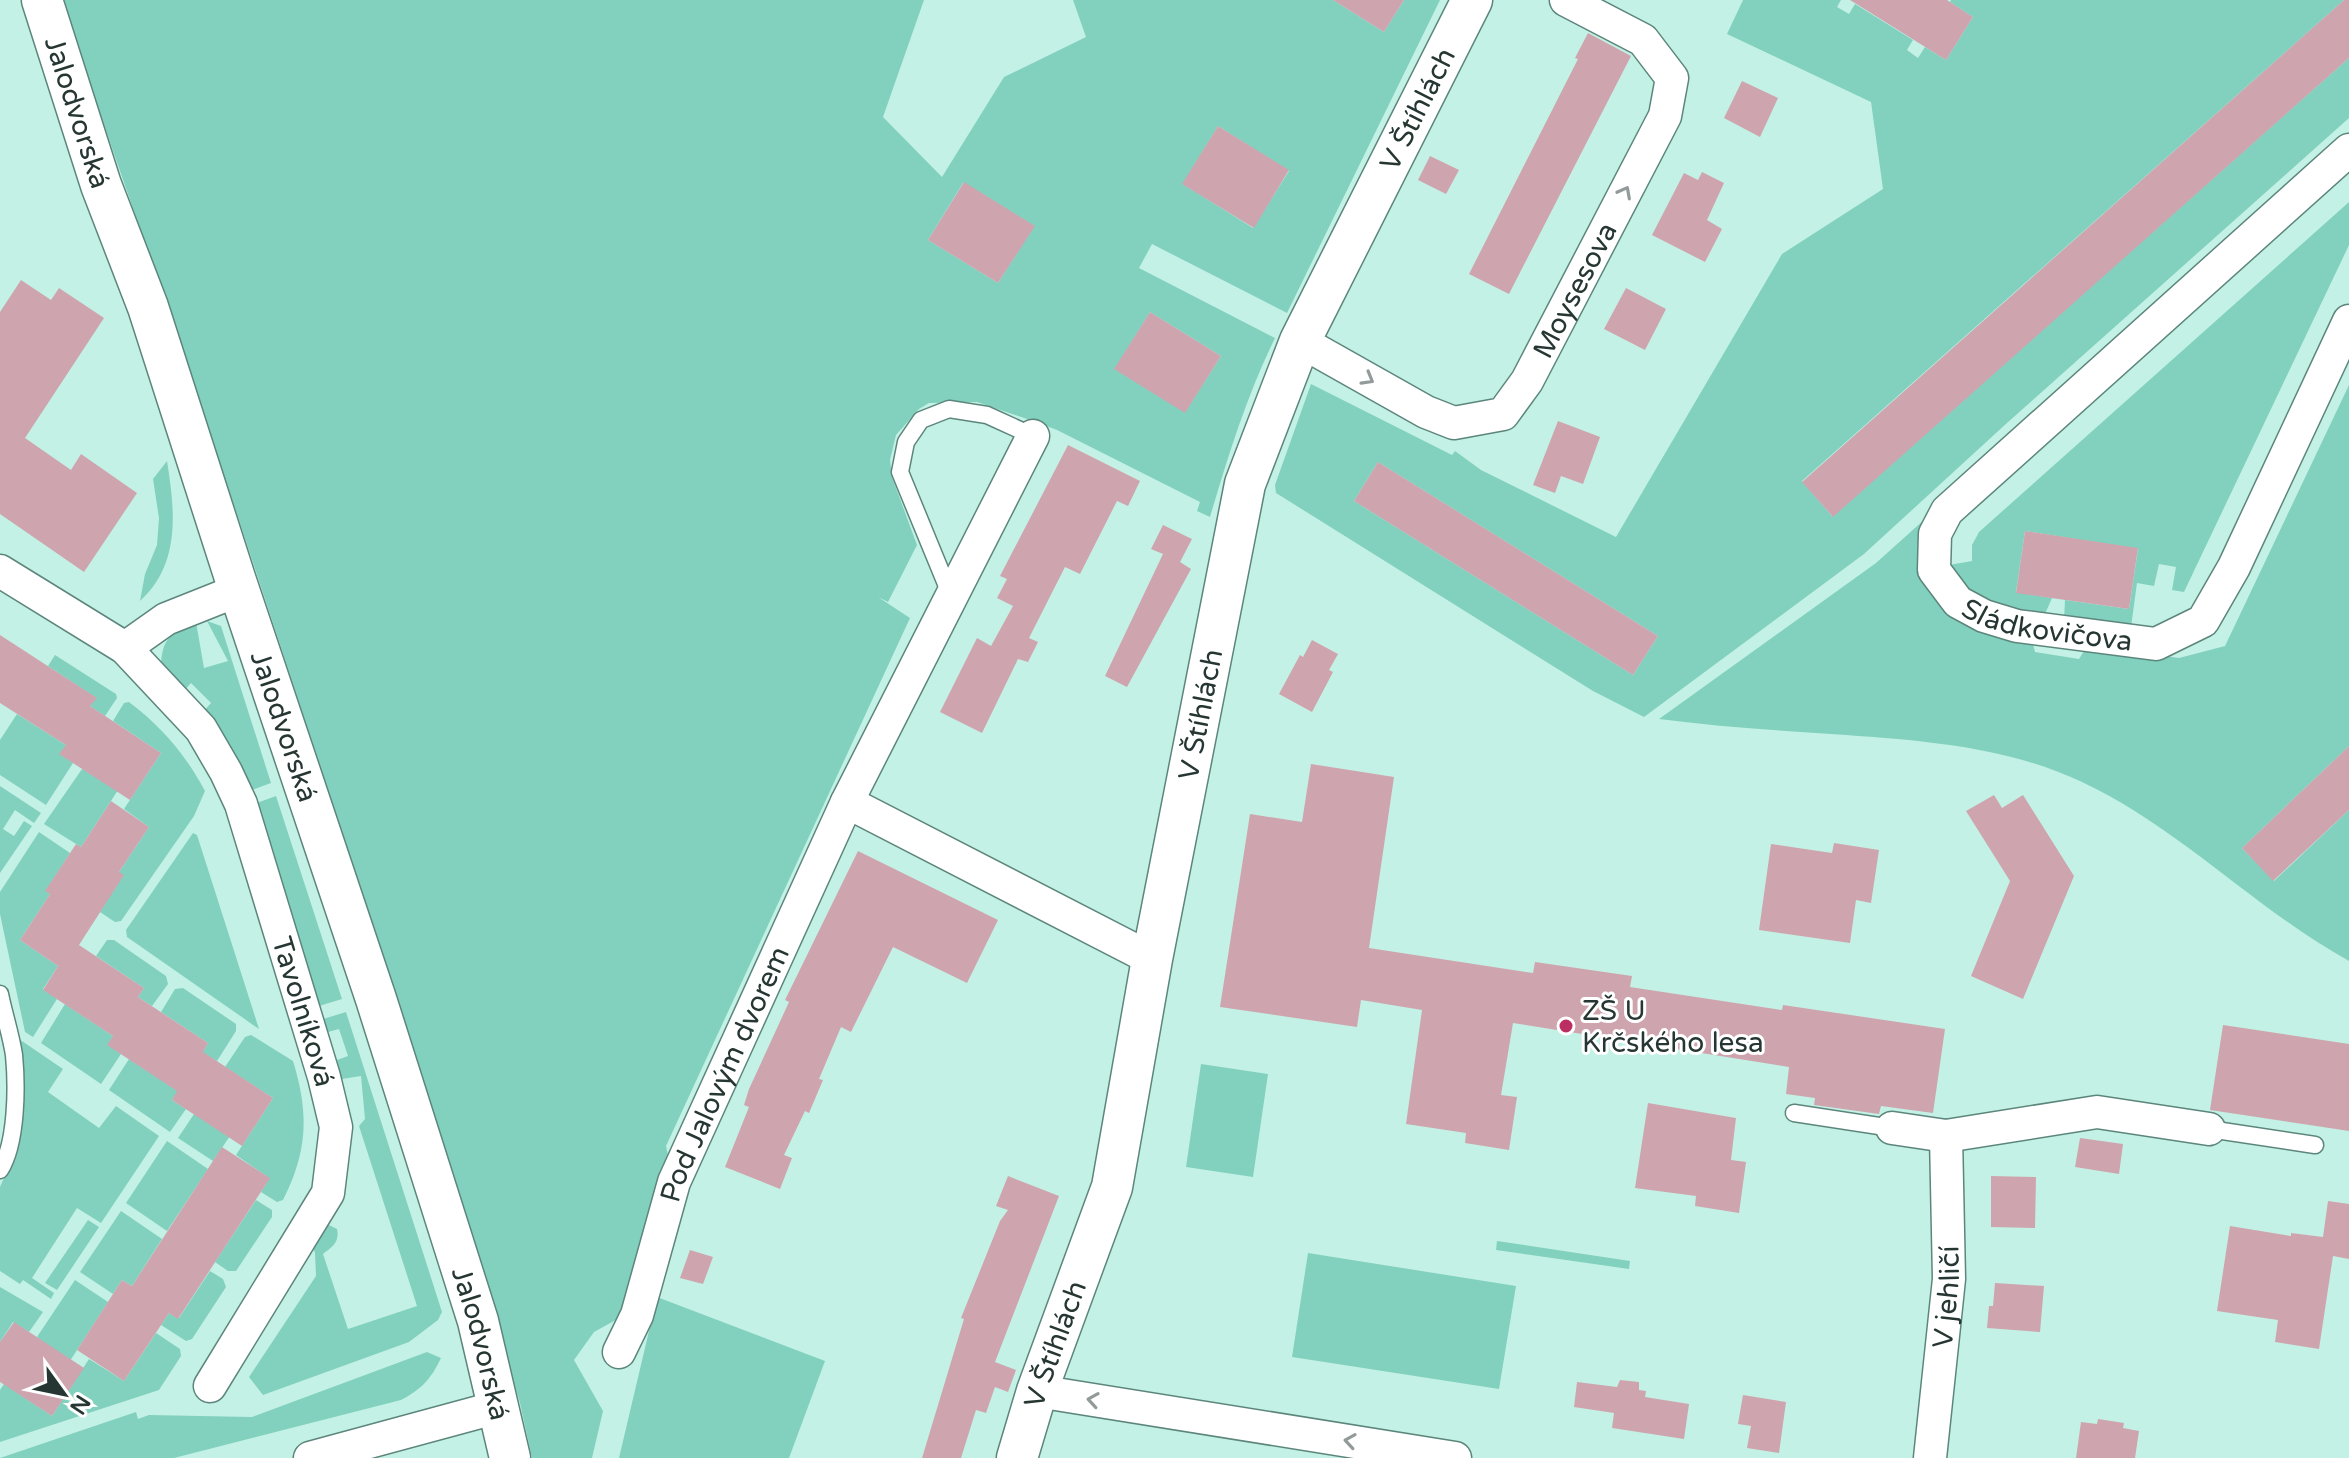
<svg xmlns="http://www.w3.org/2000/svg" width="2349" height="1458" viewBox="0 0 2349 1458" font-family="'Varela Round',sans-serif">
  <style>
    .green { fill: #82d1bf; fill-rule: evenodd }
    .building { fill: #cea5ae }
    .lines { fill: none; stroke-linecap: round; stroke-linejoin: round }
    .service-casing { stroke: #5c867c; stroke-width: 19 }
    .minor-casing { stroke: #5c867c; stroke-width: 35 }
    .tertiary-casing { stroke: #5c867c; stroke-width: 43 }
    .service { stroke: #fff; stroke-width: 16 }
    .minor { stroke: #fff; stroke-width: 32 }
    .tertiary { stroke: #fff; stroke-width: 40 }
    .oneway { stroke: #929b99 }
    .poi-dot { fill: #bb2e61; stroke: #fff; stroke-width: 3 }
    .labels { text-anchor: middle; stroke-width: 6; stroke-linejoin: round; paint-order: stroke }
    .street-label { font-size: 28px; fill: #263733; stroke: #fff }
    .poi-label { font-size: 28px; fill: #263733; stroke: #fff; text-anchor: start }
  </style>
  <rect width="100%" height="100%" fill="#c4f1e5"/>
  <g class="green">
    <path d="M60,0h864l-41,117 59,60 62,-100 82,-40 -13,-37h260l51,32 20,-32h36l-153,313 -135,-69 -13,24 136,70c-28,57 -47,118 -65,179l-13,-6 3,-9 -143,-72 -21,-8 -59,-20 -48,1 -10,6 -23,26 -6,25 2,17 25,68 -29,57 -10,-5 32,21 -244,528 8,36 -42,129 -38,21 -20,28 29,51 -11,47h-60l-12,-55c-144,-471 -295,-939 -460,-1403zM1218,126l71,45 -36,57 -70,-44zM963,183l71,43 -36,57 -70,-43zM1150,312l71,44 -36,56 -70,-43z"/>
    <path d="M1743,0h98l-4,7 12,7 6,-10 58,36 -6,10 11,8 7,-11 21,13 27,-43 -23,-15 1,-2h393l-542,481 30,35 517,-458v60l-342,305 -143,131 -220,163 -51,-26 -317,-198 -1,-8 36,-101 141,71 3,-4 26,19 135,67 166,-283 101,-65 -12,-87 -144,-68zM1378,462l280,174 -25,39 -279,-174z"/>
    <polygon points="2349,202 2349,245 2184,592 2172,590 2176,567 2159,564 2154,586 2137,583 2131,627 2064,620 2065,600 2129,609 2138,549 2025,531 2016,592 2052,598 2045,614 1986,605 1967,593 1949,565 1972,561 1972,545 1979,532"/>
    <path d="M2349,385v361l-107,102 32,33 75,-71v151c-94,-52 -169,-133 -267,-179 -75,-35 -154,-41 -236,-47 -63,-4 -125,-8 -187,-16l217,-156 59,-53 -13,42 111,92 2,8 44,7 5,-8 11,-4 84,11 46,-12z"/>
    <path d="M167,461c8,49 14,103 -27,140l5,-27 12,-29 2,-27 -6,-39z"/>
    <path d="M207,621l14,5 50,157 -22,8 -46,-79 8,-9 -20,-20 -8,9 -22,-22c0,-30 8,-37 35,-48l8,46 24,-7z"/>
    <polygon points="55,655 116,694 117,698 105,716 90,706 96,698 48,666"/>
    <path d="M129,702c33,25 56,52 76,89l-11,25 -73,105 -6,1 -15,-10 19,-40 30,-45 -25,-18 37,-56 -48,-32 11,-18z"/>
    <polygon points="17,714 66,745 73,763 46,805 0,775 0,740"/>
    <polygon points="82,769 120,787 81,847 44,824"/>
    <polygon points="0,786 41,813 34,823 15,810 3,829 14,836 24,821 32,826 0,873"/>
    <polygon points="276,796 342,999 319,1006 254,804"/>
    <polygon points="39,832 70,853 46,891 50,894 20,940 58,966 43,989 57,999 33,1037 25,1032 0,914 0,892"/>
    <polygon points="193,833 197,835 259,1029 127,937 126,930"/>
    <polygon points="107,940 114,940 166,976 168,984 152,1006 138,997 144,988 96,956"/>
    <polygon points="183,988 236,1024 236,1031 217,1061 202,1053 208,1043 161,1012 175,989"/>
    <polygon points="65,1004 113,1036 121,1054 101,1084 41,1043"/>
    <path d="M346,1012l96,300 -4,8 -29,22 -146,53 -14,-18 67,-101 -1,-23 -4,-12 14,-18 12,6c3,13 -5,18 -14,25l25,75 69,-23 -58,-180 6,-7 -4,-43 -19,3 -5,-19 11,-4 -9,-27 -11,3 -5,-13z"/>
    <path d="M251,1035l42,26c16,52 15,90 -10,139l-6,2 -16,-10 8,-14 -33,-23 37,-57 -48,-31 20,-30z"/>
    <polygon points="16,1037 63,1069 48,1092 99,1128 116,1106 159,1136 101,1223 77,1208 32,1278 54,1293 51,1299 23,1280 20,1284 0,1271 0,1187 17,1148 23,1113 24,1084"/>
    <polygon points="129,1059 178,1091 172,1100 186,1109 170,1132 109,1090"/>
    <polygon points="1201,1064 1268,1074 1253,1177 1186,1167"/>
    <polygon points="194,1114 232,1133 213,1161 178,1138"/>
    <polygon points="167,1141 208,1169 167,1231 126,1203"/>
    <polygon points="256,1200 272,1210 272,1217 236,1271 228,1271 215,1262"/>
    <polygon points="121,1211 162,1239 132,1286 122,1280 113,1294 80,1272"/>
    <polygon points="88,1220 99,1227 57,1290 45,1283"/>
    <polygon points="1497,1241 1630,1261 1629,1269 1496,1250"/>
    <polygon points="1308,1253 1516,1286 1499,1389 1292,1357"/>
    <polygon points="210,1271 223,1279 226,1287 192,1339 186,1341 161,1325 169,1313 179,1318"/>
    <polygon points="75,1280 108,1302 68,1364 37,1337"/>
    <polygon points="0,1287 43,1312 29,1332 13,1322 0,1342"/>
    <polygon points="657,1297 825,1361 789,1458 619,1458"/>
    <polygon points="156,1333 180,1349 181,1356 159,1390 0,1442 0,1390 4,1384 52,1416 89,1359 124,1381"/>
    <path d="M427,1352l14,6c-10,21 -19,31 -40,42l-227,58h-174l136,-46 2,7 11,-4 103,2z"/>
  </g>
  <g class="building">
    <polygon points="1333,0 1404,0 1384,32"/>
    <polygon points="1850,0 1947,0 1973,17 1946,60"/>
    <polygon points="2344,0 2349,0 2349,58 1833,517 1802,482"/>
    <polygon points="1588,33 1631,56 1509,294 1469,274 1578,59 1575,58"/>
    <polygon points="1742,81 1778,98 1760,137 1724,118"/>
    <polygon points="1218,126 1289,170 1254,228 1182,184"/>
    <polygon points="1430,156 1459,170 1446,194 1418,180"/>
    <polygon points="1702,172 1724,183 1707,220 1722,229 1705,262 1652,235 1684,173 1698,180"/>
    <polygon points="964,182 1035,226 998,283 928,240"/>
    <polygon points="21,280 51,300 59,288 104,318 25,438 71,470 81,454 137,493 84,572 0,514 0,312"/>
    <polygon points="1626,288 1666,309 1645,350 1604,329"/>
    <polygon points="1150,312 1221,356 1185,413 1114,369"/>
    <polygon points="1558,421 1600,437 1583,484 1561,476 1555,493 1533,485"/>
    <polygon points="1068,445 1140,481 1128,506 1117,501 1080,574 1065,567 1029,638 1038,642 1028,662 1018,659 982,733 940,712 977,638 991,646 1013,606 997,598 1007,579 1000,576"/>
    <polygon points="1378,462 1658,636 1633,675 1354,501"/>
    <polygon points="1163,525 1192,539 1180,562 1191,569 1127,687 1105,676 1163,554 1151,549"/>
    <polygon points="2025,531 2138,548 2129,609 2016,593"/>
    <polygon points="0,635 97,698 90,706 161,753 130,800 59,754 66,745 0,703"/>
    <polygon points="1312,640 1338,654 1329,670 1333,672 1312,712 1279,694 1300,655 1303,657"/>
    <polygon points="2349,746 2349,810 2273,881 2242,848"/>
    <polygon points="1311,764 1394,777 1369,948 1533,973 1535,962 1632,976 1630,987 1782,1010 1783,1005 1945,1029 1933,1113 1881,1106 1879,1114 1814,1105 1815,1098 1786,1094 1789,1067 1513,1023 1501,1095 1517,1097 1509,1150 1465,1143 1466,1133 1406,1124 1422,1010 1361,1000 1357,1027 1220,1007 1250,814 1302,822"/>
    <polygon points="1994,795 2002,808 2023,795 2074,876 2023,999 1971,976 2010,881 1966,811"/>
    <polygon points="111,801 149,827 119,872 124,875 79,945 144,988 138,997 208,1043 203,1052 273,1098 242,1146 172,1100 177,1091 107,1045 113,1036 43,990 58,966 20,940 50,894 45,891 76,844 81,847"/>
    <polygon points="1834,843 1879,850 1871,903 1856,900 1850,943 1759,930 1771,844 1832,853"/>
    <polygon points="858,851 998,920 967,983 893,947 851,1032 841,1027 819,1079 823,1080 809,1113 805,1111 784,1155 792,1158 780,1189 725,1167 749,1107 744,1105 749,1089 789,1002 785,1000"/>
    <polygon points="2223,1025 2349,1044 2349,1131 2210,1110"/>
    <polygon points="1648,1103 1736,1118 1731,1160 1746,1162 1739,1213 1695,1206 1696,1196 1635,1188"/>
    <polygon points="2080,1138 2123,1144 2119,1174 2075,1167"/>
    <polygon points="222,1147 270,1178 178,1319 169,1313 124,1381 77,1350 122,1280 132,1286"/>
    <polygon points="1008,1176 1059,1196 995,1362 1016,1370 1008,1392 995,1387 986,1413 976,1410 961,1458 922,1458 964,1319 961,1318 1000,1221 1008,1210 996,1206"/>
    <polygon points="1991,1176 2036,1177 2035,1228 1991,1227"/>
    <polygon points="2328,1201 2349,1204 2349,1259 2333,1256 2319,1349 2275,1342 2278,1320 2217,1311 2230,1226 2291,1236 2291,1233 2323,1237"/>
    <polygon points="690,1250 713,1257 703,1284 680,1278"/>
    <polygon points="1995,1283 2044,1286 2040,1332 1987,1328 1989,1306 1993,1306"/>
    <polygon points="14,1322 84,1368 52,1416 0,1382 0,1342"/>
    <polygon points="1620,1380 1639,1382 1639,1390 1646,1391 1645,1397 1689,1404 1684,1439 1612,1428 1614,1413 1574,1407 1577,1382 1617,1387"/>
    <polygon points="1743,1395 1786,1402 1779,1453 1747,1448 1751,1426 1738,1424"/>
    <polygon points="2098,1419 2124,1423 2123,1428 2139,1431 2135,1458 2076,1458 2081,1422 2097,1424"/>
  </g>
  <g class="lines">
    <g class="service-casing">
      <g id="service">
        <polyline points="951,596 900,472 906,442 921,420 949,409 987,415 1033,436"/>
        <path d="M0,994c4,20 11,41 14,61 3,31 3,88 -14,115"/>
        <polyline points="1794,1113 1892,1128"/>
        <polyline points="2209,1129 2315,1145"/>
      </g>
    </g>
    <g class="minor-casing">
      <g id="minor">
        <path id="s1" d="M2349,150l-402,361 -12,23 -1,36 24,32 26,14 33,10 139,18 47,-23 31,-54 115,-246"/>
        <path id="s2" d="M1300,341l126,71 28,11 49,-9 24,-33 138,-265 7,-38 -29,-38 -77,-40"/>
        <path id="s3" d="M0,571l125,77 76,81 25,43 15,32 83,273 12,50 -8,66 -118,193"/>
        <polyline points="125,648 166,619 239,590"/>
        <polyline points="847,802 1152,959"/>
        <polyline points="1892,1128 1946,1136 2097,1112 2209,1129"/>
        <path id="s4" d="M619,1352l18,-37 37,-133 173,-380 186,-366"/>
        <polyline points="1037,1391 1455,1458"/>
        <polyline points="310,1458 498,1407"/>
        <path id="s5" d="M1930,1458l19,-179 -3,-143"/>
      </g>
    </g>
    <g class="tertiary-casing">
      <g id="tertiary">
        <path id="s6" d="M42,0l59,185 47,122 87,271 141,421 102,322 32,137"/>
        <path id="s7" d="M1017,1458l20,-67 75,-204 40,-228 93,-475 55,-143 172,-341"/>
      </g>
    </g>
    <use href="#service" class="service"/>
    <use href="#minor" class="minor"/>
    <use href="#tertiary" class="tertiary"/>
  </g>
  <defs><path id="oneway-chevron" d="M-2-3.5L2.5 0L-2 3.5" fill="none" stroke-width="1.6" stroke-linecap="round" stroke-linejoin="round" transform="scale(2)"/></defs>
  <g class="oneway">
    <use href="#oneway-chevron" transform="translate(1625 192) rotate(-62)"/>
    <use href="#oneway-chevron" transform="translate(1368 379) rotate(30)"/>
    <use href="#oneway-chevron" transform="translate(1093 1400) rotate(-171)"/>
    <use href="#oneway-chevron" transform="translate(1350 1441) rotate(-171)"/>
  </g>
  <circle class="poi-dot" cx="1566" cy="1026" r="8"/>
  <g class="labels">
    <g class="street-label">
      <text dy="10" stroke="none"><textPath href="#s7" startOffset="1416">V Štíhlách</textPath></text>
      <text dy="10" stroke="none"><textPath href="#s6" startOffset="118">Jalodvorská</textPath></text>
      <text dy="10" stroke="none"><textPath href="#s2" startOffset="368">Moysesova</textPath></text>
      <text dy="10" stroke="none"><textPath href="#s1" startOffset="736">Sládkovičova</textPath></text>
      <text dy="10" stroke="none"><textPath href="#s7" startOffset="768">V Štíhlách</textPath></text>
      <text dy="10" stroke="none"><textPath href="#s6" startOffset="766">Jalodvorská</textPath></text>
      <text dy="10" stroke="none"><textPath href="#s3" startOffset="560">Tavolníková</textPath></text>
      <text dy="10" stroke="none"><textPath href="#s4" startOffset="298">Pod Jalovým dvorem</textPath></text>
      <text dy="10" stroke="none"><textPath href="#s5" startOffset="162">V jehličí</textPath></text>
      <text dy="10" stroke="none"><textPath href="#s7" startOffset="120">V Štíhlách</textPath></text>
      <text dy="10" stroke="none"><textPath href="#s6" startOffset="1414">Jalodvorská</textPath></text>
    </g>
    <g class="poi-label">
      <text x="1582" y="1020">ZŠ U<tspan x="1582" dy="32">Krčského lesa</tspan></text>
    </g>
  </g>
  <g transform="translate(64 1394) rotate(123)" stroke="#ffffff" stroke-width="6" paint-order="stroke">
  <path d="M0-6L14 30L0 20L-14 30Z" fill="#263733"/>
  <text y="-12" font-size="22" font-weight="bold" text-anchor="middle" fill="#263733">N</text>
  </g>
</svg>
